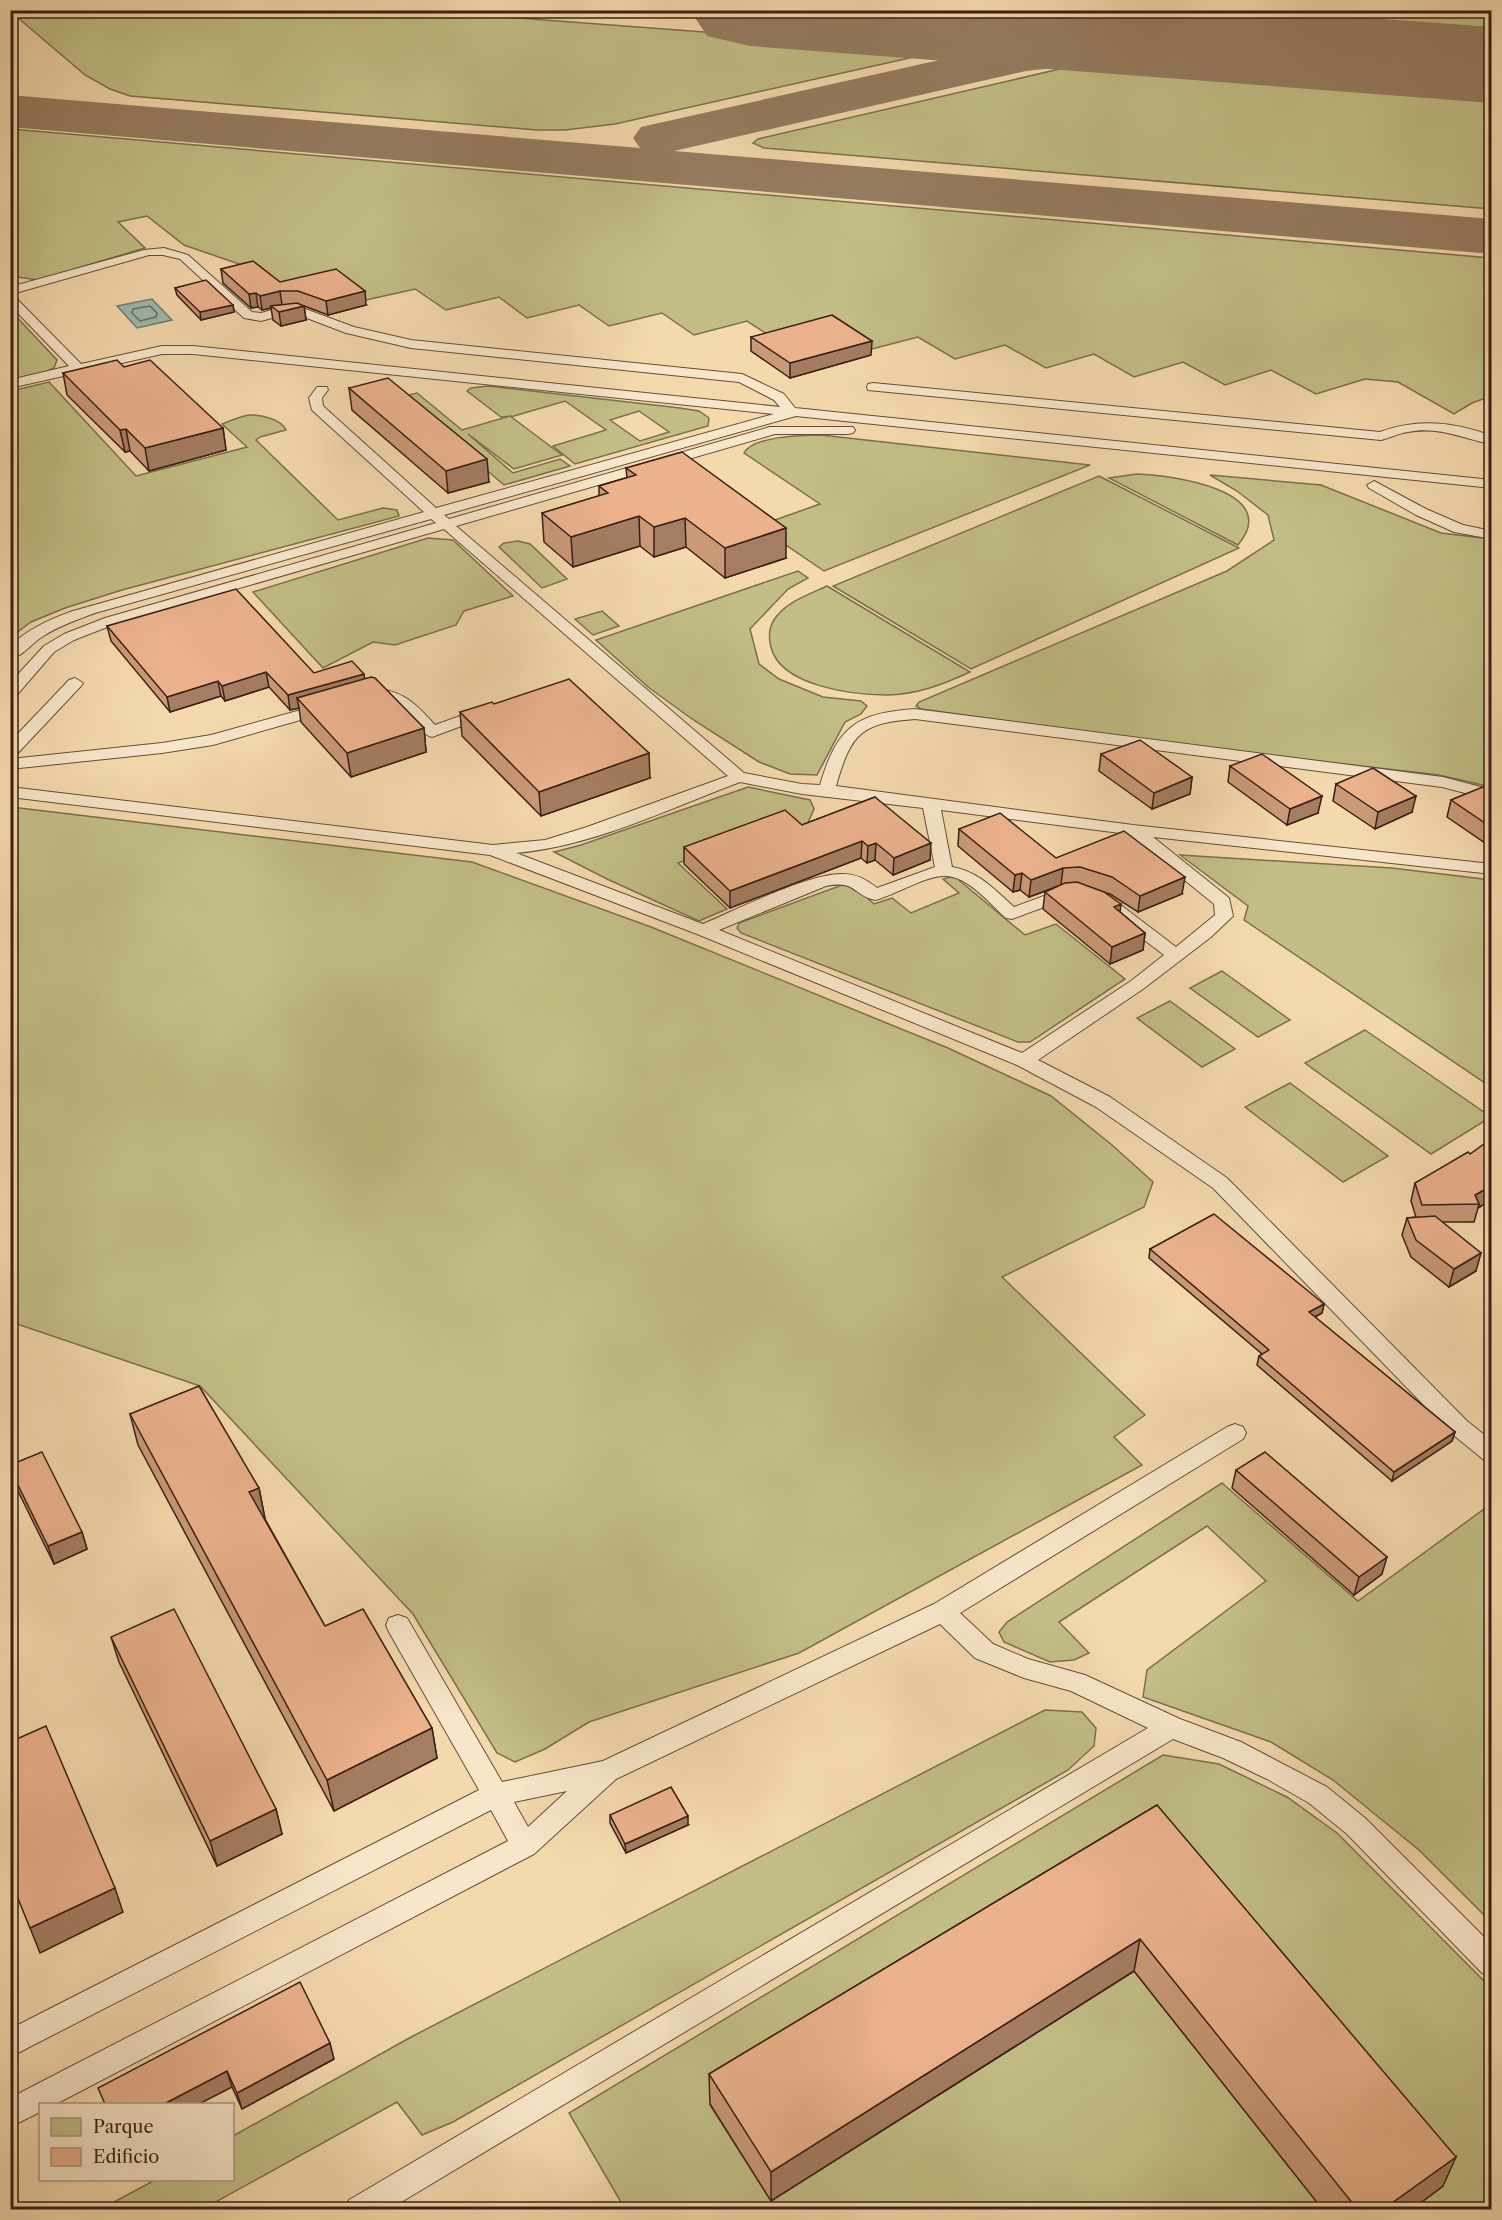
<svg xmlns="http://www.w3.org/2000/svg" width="1502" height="2220" viewBox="0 0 1502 2220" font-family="'Libre Caslon Text',serif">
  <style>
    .green { fill: #c2be85; stroke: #7d6e4d; stroke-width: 1.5; fill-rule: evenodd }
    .water { fill: #9cbaae; stroke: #747c71; stroke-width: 1.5 }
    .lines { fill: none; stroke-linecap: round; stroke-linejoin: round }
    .shore { stroke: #6a6c62; stroke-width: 1.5 }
    .taxiway { fill: #967c61; fill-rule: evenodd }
    .runway { fill: #967c61; fill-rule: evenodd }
    .lane-casing { stroke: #674e3b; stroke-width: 2 }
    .lane { fill: #f8e6ca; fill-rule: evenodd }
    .wall { fill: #ca9978; stroke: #381f15; stroke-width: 1.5 }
    .shaded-wall { fill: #a47d62; stroke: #381f15; stroke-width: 1.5 }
    .building { fill: #ebb28c; stroke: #381f15; stroke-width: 1.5 }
  </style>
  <rect width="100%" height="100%" fill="#f4d9ad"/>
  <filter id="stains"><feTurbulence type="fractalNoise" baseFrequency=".00333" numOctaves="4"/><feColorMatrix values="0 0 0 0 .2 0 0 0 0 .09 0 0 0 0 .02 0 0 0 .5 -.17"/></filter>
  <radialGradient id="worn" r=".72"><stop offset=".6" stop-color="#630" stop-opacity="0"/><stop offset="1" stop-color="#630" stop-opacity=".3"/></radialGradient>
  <g class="green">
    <polygon points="10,11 425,11 929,49 936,52 615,124 565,130 537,130 130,96 110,89 85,75"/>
    <polygon points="1161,11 1491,11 1491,34"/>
    <polygon points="1116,64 1491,91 1491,209 764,148 753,143 758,139 1064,68"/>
    <polygon points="11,129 1491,258 1491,396 1472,403 1454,414 1398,382 1365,379 1316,394 1271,370 1225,385 1183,362 1134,377 1094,354 1046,368 1005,345 955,359 918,337 868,350 779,342 747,321 694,335 662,313 609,326 579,305 527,318 499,297 446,310 415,289 366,300 291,292 262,272 184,245 147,216 118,222 145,248 38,280 11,276"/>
    <polygon points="10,310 57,360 54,368 43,373 11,380"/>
    <path d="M49,382l87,94 111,-29 -25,-23c9,-3 20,-9 29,-9 12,0 31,5 35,15l-26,7 -4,3 82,80 45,-12 14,2 2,6 -277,74 -57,18 -34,14 -20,15v-246z"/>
    <path d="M488,386l192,22 19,3 10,7 -1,8 -133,38 -22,-18 53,-16 -41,-29 -51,15 -13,1 -34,-26 4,-3zM639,411l30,21 -29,9 -30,-21z"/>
    <polygon points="417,393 462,430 510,416 562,455 514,469 468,434 513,473 560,459 570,466 504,485 401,397"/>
    <path d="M821,435l269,30 -266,106 -66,-45 62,-22 -76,-51c9,-17 60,-18 77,-18z"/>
    <path d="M1137,474c33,1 147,16 101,71l-129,-67z"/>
    <polygon points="1210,475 1321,485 1441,533 1491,539 1491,787 1439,775 1180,745 921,709 916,706 919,702 1227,571 1274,540 1268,515 1237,491"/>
    <polygon points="1099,476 1239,548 971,669 833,586"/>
    <polygon points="428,538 453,540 513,596 464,611 456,625 395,645 373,642 323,668 253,592"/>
    <polygon points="518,541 530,544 567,579 542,588 499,547 504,543"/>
    <polygon points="798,571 808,578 788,589 750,629 759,664 779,679 823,697 861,701 867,706 861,714 845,722 817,775 790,774 759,762 692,719 648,687 596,640"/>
    <path d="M827,586l143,86c-26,12 -54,23 -83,23 -34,0 -107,-9 -116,-48 -3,-11 -2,-21 5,-30 12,-16 34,-23 51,-31z"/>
    <polygon points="602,611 619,626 593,635 575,619"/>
    <polygon points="748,787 810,800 814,809 807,825 794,831 784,823 678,863 727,909 699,921 607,879 554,852 581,845"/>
    <polygon points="11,807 472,862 651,927 948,1048 1051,1096 1112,1145 1153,1182 1144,1207 1002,1277 1145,1415 1114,1437 1142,1465 799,1653 589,1722 545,1749 515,1762 497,1753 413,1614 200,1386 11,1322"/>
    <polygon points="1180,855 1392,868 1491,880 1491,1087 1244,920 1248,906"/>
    <polygon points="954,876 1025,935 1056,924 1125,979 1030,1042 1018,1042 741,933 737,928 739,923 842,885 854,886 874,904 892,898 911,913 959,893 943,879"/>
    <polygon points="1222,971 1290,1020 1258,1037 1190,988"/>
    <polygon points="1170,1001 1235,1049 1202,1067 1137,1018"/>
    <polygon points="1365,1030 1491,1117 1431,1154 1305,1063"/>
    <polygon points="1290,1083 1388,1156 1343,1182 1245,1107"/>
    <polygon points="1222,1483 1358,1601 1491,1504 1491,1922 1419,1850 1333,1780 1271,1742 1143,1697 1147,1670 1266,1581 1207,1526 1059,1622 1089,1653 1074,1660 1050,1662 1004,1642 999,1632 1007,1622"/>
    <polygon points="1045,1710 1082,1712 1096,1728 1094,1746 1068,1770 453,2122 422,2135 397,2102 203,2209 101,2209 155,2180 232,2180 233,2136 413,2036"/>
    <polygon points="1163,1755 1219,1764 1287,1797 1337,1833 1491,1988 1491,2209 1411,2209 1150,1838 710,2105 771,2201 1134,1971 1323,2209 625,2209 569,2113"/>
  </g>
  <polygon class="water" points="152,299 172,320 137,328 117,306"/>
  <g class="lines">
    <polygon class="shore" points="150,306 157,313 156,317 140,321 132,313 133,309"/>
    <polygon class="taxiway" points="983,13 1041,26 1053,38 1127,30 1244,32 1262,36 1269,47 1262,58 1244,62 1127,60 1026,71 674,151 1492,219 1492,254 10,127 10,95 640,148 633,138 641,127 1002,46 966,38 959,28 966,18"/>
    <polygon class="runway" points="690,10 1261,10 1492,27 1492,103 750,46 707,36"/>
    <g class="lane-casing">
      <g id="lane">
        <path d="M164,248l24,7 64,57 9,1 22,-6h17l54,20 57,13 331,34 42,20 11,14 697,72v8l-696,-72 -352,99 5,4 321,-92h83l2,3 -2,3 -5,1h-73l-319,92 288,247 58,11 18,1c17,-58 36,-72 95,-76l528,68 49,13v10l-50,-13 -527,-68c-55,4 -64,15 -79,67l297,39 359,39v10l-339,-37 76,61 4,18 -22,21 -68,52 -105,71 72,37 117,81 240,243 25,20v22l-8,-3 -33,-27 -238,-245 -117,-81 -79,-42 -320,-131 -207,-79 -480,-58v-10l483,58 52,-5 42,-13 141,-51 -284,-247 -329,95 -41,16 -20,12 -38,44 -6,2v-15l34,-37 20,-12 41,-16 331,-95 -5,-4 -336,94c-18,7 -37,13 -53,24 -10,6 -20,20 -32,22v-13c18,-17 40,-27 63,-35l351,-99 -112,-102 -3,-12 8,-11h10l1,3 -6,8 1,8 113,102 338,-94 -581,-60h-31l-152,34v-8l59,-14 -59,-61v-18l134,-37zM149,255h14l17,4 64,59 17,3 22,-6h16l47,18 65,15 328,34 35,18 6,7 -587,-61h-31l-81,18 -69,-70zM740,782l62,12 121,14 12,59 -58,21c-10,-8 -20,-14 -33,-14 -33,-2 -108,36 -141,50l-187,-71c78,-7 152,-44 224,-71zM941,810l187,24 86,70 1,11 -39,32 -54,-41h-12l-3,4 3,4 54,41 -33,26 -109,72 -303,-123 107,-44c31,-6 26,9 49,14 20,-5 52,-25 70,-24 23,0 45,28 61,42l6,1 62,-23 3,-4 -3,-4 -6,-1 -54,20c-19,-17 -36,-36 -62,-40z"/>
        <path d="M873,383l507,49c38,-14 74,-10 112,4v9c-29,-7 -54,-19 -84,-13 -9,1 -18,6 -27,8l-513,-50 -1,-3 1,-3z"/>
        <polygon points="1374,481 1426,509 1463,525 1492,531 1492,539 1454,532 1416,515 1369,488 1367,485"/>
        <polygon points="75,678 83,683 81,686 16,755 10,757 10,742 69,680"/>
        <path d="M379,689c26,3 39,17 56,36l50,-18 8,5 -2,3 -59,22c-16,-4 -26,-31 -45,-37 -9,-3 -20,3 -27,-5l2,-3z"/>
        <polygon points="326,703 332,705 334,708 332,711 213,745 162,753 10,769 10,759 162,743 211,735"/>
        <path d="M1235,1424l8,3 3,6 -3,6 -283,174 33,31 35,15 57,16 95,44 61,23 86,45 38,31 127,127v32l-10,-4 -135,-139 -38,-31 -42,-24 -44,-21 -50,-19 -785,471h-44l5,-10 799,-472 -77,-37 -47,-13 -49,-20 -35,-34 -324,155 -82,75 -478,250h-16v8l-30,15v-29l498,-257 -17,-31 -481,247v-28l469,-239 -90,-158 -3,-7 3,-7 9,-3 9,3 95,164 101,-21 331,-157 293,-177zM567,1791l-39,36 -14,-25z"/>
      </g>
    </g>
    <use href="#lane" class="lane"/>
  </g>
  <g class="wall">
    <polygon points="221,269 280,282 366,305 328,315 304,306 306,320 281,326 273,320 271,308 262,310 258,307 251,308 223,283"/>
    <polygon points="175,288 233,305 234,312 201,320 177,295"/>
    <polygon points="751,337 871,355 790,378 751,351"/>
    <polygon points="124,367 223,428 226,450 149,471 130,451 125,452 67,395 63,373"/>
    <polygon points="349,388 489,482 448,493 352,410"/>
    <polygon points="626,468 786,558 725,578 686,547 654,557 640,546 573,567 544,542 542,513 599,496 599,486 627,478"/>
    <polygon points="107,626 314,673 364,679 424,728 426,752 351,777 301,722 299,708 290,710 269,687 225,701 221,696 170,712 111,641"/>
    <polygon points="494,704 650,778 541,816 462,736 460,712"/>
    <polygon points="1101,754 1192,777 1190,794 1152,809 1099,771"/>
    <polygon points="1230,766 1318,813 1287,825 1228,782"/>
    <polygon points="1336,784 1412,812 1375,829 1333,801"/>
    <polygon points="1491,784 1491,847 1447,817 1451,800"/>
    <polygon points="875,797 930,860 893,875 875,860 867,863 861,858 730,908 684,864 684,847 802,825"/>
    <polygon points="959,829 1056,858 1182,894 1138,912 1110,894 1103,892 1120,912 1145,933 1143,950 1110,964 1043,909 1045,892 1062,885 1029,897 1020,890 1013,892 958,846"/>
    <polygon points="1470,1154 1491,1200 1478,1208 1474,1222 1442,1222 1476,1271 1449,1287 1411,1257 1402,1235 1407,1218 1416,1217 1411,1201 1415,1183"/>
    <polygon points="1150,1249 1324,1304 1322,1313 1315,1317 1455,1432 1452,1441 1392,1481 1257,1365 1259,1356 1262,1354 1149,1258"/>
    <polygon points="130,1414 259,1488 265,1519 325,1626 432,1728 437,1758 334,1811 138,1445"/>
    <polygon points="10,1465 82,1532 87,1549 54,1564 14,1483 10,1471"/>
    <polygon points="1236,1470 1382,1574 1354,1595 1232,1488"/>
    <polygon points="111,1637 276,1809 282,1834 217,1866 119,1662"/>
    <polygon points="1157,1805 1443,2186 1411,2210 1323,2210 1134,1971 771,2201 710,2104 709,2074"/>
    <polygon points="610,1815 688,1825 626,1853 610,1823"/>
    <polygon points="334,2059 242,2109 232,2087 98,2088"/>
  </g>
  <g class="shaded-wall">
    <polygon points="280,291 282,305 271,306 271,308 262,310 260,296"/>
    <polygon points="365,291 366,305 328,315 326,301"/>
    <polygon points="256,293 258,307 251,308 249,294"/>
    <polygon points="233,305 234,312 201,320 200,312"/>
    <polygon points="304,306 306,320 281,326 279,312"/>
    <polygon points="872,341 871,355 790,378 790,363"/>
    <polygon points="223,428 226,450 149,471 145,448"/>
    <polygon points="126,429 130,451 125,452 120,430"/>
    <polygon points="487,459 489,482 448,493 446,471"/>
    <polygon points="639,516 640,546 573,567 571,537"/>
    <polygon points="685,518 686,547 654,557 654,527"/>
    <polygon points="786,528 786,558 725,578 725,548"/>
    <polygon points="266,672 269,687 225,701 222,686"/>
    <polygon points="364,674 366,689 297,698 299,708 290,710 288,695"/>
    <polygon points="218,681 221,696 170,712 167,697"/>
    <polygon points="424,728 426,752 351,777 347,753"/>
    <polygon points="649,753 650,778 541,816 539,792"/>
    <polygon points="1192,777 1190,794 1152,809 1154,793"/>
    <polygon points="1322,796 1318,813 1287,825 1290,809"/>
    <polygon points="1416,796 1412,812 1375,829 1378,812"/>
    <polygon points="862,841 861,858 730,908 730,891"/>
    <polygon points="876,843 875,860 867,863 868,846"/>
    <polygon points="931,843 930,860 893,875 894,858"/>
    <polygon points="1063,868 1061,885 1029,897 1031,880"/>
    <polygon points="1022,873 1020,890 1013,892 1015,875"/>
    <polygon points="1185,877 1182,894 1138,912 1140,896"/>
    <polygon points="1121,904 1119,921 1114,907"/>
    <polygon points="1145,933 1143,950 1110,964 1112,947"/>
    <polygon points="1491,1186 1491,1200 1478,1208 1479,1204 1475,1195"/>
    <polygon points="1481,1253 1476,1271 1449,1287 1454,1269"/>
    <polygon points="1324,1304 1322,1313 1307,1321 1309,1312"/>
    <polygon points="1455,1432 1452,1441 1392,1481 1394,1472"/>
    <polygon points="259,1488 265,1519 256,1523 249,1492"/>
    <polygon points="82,1532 87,1549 54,1564 48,1546"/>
    <polygon points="1387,1557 1382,1574 1354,1595 1359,1577"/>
    <polygon points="432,1728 437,1758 334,1811 327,1780"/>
    <polygon points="276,1809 282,1834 217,1866 210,1841"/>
    <polygon points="688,1816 688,1825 626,1853 625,1844"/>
    <polygon points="115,1888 123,1912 40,1953 30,1928"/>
    <polygon points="1140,1939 1134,1971 771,2201 771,2172"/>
    <polygon points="330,2043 334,2059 242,2109 237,2093"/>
    <polygon points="227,2071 232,2087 199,2104 164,2104"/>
    <polygon points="1456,2157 1443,2186 1411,2210 1382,2210"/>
  </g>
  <g class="building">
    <polygon points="253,261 280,282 336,269 365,291 326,301 298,291 280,291 260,296 256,293 249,294 221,269"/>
    <polygon points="206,280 233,305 200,312 175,288"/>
    <polygon points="297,303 304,306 279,312 271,306"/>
    <polygon points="832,315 872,341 790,363 751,337"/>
    <polygon points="117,360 124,367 150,360 223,428 145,448 126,429 120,430 63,373"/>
    <polygon points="388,378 487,459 446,471 349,388"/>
    <polygon points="682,452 786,528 725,548 685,518 654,527 639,516 571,537 542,513 608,493 599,486 636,475 626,468"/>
    <polygon points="236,589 314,673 352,661 364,674 288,695 266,672 222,686 218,681 167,697 107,626"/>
    <polygon points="371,677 375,678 424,728 347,753 297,698"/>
    <polygon points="569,679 649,753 539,792 460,712 492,702 494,704"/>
    <polygon points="1140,740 1192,777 1154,793 1101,754"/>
    <polygon points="1262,754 1322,796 1290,809 1230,766"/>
    <polygon points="1373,768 1416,796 1378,812 1336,784"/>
    <polygon points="1490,784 1491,784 1491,827 1451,800"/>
    <polygon points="875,797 931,843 894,858 876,843 868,846 862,841 730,891 684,847 785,810 802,825"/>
    <polygon points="1000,813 1056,858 1124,831 1185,877 1140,896 1112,877 1080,867 1063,868 1031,880 1022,873 1015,875 959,829"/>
    <polygon points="1077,882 1104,892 1121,904 1114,907 1145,933 1112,947 1045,892 1065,883"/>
    <polygon points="1491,1139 1491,1186 1475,1195 1479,1204 1422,1205 1415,1183 1468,1152 1470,1154"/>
    <polygon points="1214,1214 1324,1304 1309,1312 1455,1432 1394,1472 1259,1356 1269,1350 1150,1249"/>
    <polygon points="1435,1216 1481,1253 1454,1269 1416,1240 1407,1218"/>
    <polygon points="199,1386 259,1488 249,1492 325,1626 363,1609 432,1728 327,1780 130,1414"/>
    <polygon points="42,1452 82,1532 48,1546 10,1469 10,1465"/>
    <polygon points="1265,1452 1387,1557 1359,1577 1236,1470"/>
    <polygon points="174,1609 276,1809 210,1841 111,1637"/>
    <polygon points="46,1726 115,1888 30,1928 10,1879 10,1742"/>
    <polygon points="671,1787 688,1816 625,1844 610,1815"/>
    <polygon points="1157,1805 1456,2157 1382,2210 1358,2210 1140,1939 771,2172 709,2074"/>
    <polygon points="300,1982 330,2043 237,2093 227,2071 164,2104 105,2104 98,2088"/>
  </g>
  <rect width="1502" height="2220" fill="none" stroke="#f4d9ad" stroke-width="36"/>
  <rect x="12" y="12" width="1478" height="2196" fill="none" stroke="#381f15" stroke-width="3"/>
  <rect x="18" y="18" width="1466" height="2184" fill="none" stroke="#381f15" stroke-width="1.5"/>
  <rect x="39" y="2103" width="195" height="78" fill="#f8e6ca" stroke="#ab9682" stroke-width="1.5"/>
  <rect x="51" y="2118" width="30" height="18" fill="#c2be85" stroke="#ab9682" stroke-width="1.5"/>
  <text x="93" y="2133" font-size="18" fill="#381f15">Parque</text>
  <rect x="51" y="2148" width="30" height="18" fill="#ebb28c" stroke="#ab9682" stroke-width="1.5"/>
  <text x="93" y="2163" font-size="18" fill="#381f15">Edificio</text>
  <rect width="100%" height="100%" filter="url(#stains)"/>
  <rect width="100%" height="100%" fill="url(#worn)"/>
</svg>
